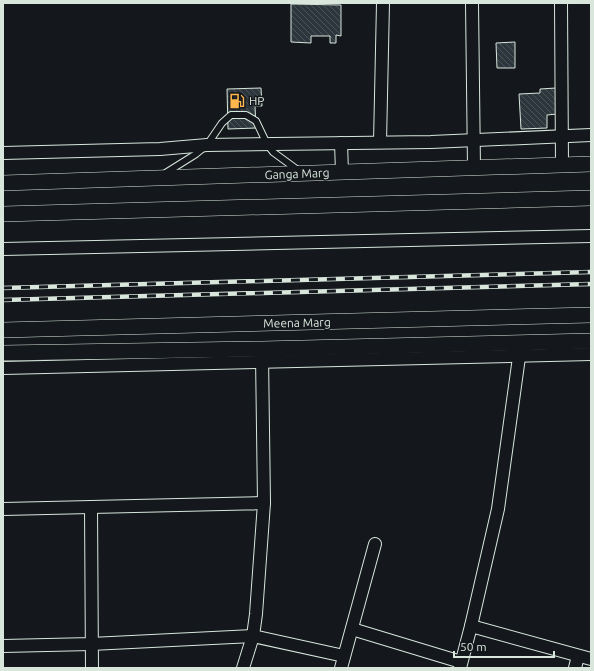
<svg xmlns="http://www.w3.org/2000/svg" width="594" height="671" viewBox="0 0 594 671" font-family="Ubuntu,sans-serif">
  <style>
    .building { fill: url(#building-back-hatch); stroke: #d8e6dc }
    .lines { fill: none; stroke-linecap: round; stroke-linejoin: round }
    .service-casing { stroke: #d8e6dc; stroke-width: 8 }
    .minor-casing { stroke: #d8e6dc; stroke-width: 14 }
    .tertiary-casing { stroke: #d8e6dc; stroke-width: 16 }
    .service { stroke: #14181c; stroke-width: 6 }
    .minor { stroke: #14181c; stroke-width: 12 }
    .tertiary { stroke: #14181c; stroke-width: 15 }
    .rail-casing { stroke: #d8e6dc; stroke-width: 4.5 }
    .rail { stroke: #14181c; stroke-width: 3; stroke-dasharray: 9; stroke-linecap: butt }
    .labels { text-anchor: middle; stroke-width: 3; stroke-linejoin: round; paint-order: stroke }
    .poi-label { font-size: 12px; fill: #d8e6dc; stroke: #14181c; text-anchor: start }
    .street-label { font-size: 12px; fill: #d8e6dc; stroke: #14181c }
  </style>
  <defs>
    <pattern id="building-back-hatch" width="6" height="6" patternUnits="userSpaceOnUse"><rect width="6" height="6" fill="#2c363c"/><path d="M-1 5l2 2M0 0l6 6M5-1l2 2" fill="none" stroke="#4a5358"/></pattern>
  </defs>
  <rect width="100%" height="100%" fill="#14181c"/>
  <g class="building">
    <polygon points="291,4 341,5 341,36 336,35 336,43 330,43 330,36 311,36 311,43 291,42"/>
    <polygon points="515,42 515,68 497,68 496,43"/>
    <polygon points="261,88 262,106 255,106 256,128 228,129 227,89"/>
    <polygon points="556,88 557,114 547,115 547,128 521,129 519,94 540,93 540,89"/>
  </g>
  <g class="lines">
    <g class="service-casing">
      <polyline id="service" points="164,174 196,154 207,145 222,123 231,115 246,115 256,121 267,144 273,152 299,171"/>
    </g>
    <g class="minor-casing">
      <g id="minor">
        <polyline points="472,3 474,168"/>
        <polyline points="561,3 562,165"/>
        <polyline points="380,142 383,3"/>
        <polyline points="341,143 342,172"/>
        <polyline points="3,153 160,149 207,145 431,142 591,135"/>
        <polyline points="3,249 591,236"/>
        <polyline points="262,356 264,503"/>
        <polyline points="3,368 591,354"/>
        <polyline points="91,507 92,668"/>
        <polyline points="3,509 264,503 256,614 253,636 243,668"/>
        <polyline points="471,626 498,509 520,350"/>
        <polyline points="352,629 461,662"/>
        <polyline points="3,646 91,644 253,636 344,656"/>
        <polyline points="341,668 375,544"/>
        <polyline points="460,668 471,626 591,659"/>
        <polyline points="575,668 578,656"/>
      </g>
    </g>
    <g class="tertiary-casing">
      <g id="tertiary">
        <polyline points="3,183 591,164"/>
        <polyline points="3,214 591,198"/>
        <polyline points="3,330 591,315"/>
        <polyline points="3,353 262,349 591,341"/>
      </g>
    </g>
    <use href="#service" class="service"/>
    <use href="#minor" class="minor"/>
    <use href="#tertiary" class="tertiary"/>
    <g class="rail-casing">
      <g id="rail">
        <polyline points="3,288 591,272"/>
        <polyline points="3,300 591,284"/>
      </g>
    </g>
    <use href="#rail" class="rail"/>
  </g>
  <defs>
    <g id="fuel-bare" transform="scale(1.2)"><path d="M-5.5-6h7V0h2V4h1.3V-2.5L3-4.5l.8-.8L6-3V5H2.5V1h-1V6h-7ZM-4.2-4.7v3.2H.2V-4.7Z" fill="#ffb74d" stroke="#14181c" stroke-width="2.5" paint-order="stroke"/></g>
  </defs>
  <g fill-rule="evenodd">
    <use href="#fuel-bare" x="237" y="101"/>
  </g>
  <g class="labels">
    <g class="poi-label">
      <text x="249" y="105">HP</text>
    </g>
    <g class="street-label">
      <text transform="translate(297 174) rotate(-2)" y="4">Ganga Marg</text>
      <text transform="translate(297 323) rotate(-1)" y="4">Meena Marg</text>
    </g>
  </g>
  <rect width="594" height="671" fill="none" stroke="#d8e6dc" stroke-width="8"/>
  <path d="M454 651v6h100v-6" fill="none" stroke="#d8e6dc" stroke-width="2"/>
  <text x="460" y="651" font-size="12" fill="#d8e6dc" stroke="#14181c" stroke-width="3" paint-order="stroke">50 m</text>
</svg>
